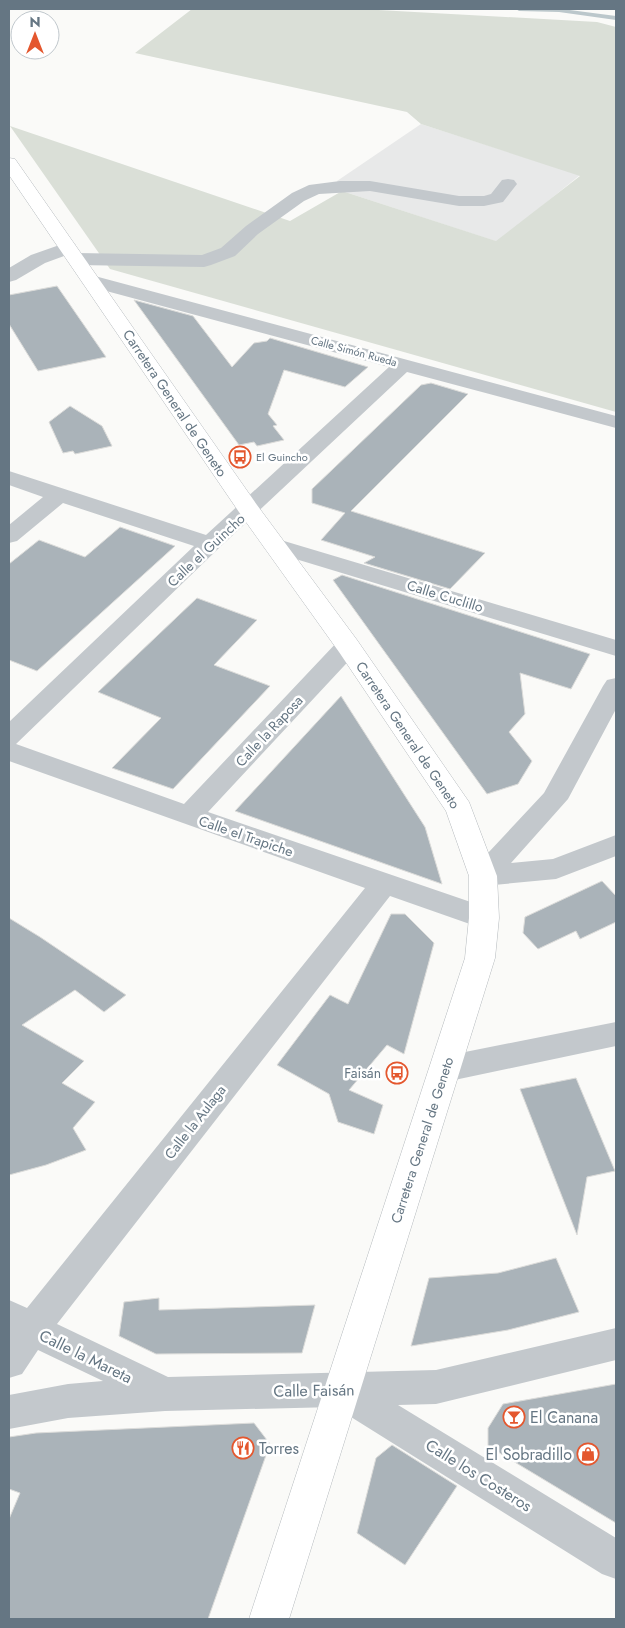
<svg xmlns="http://www.w3.org/2000/svg" width="625" height="1628" viewBox="0 0 625 1628" font-family="Jost,sans-serif">
  <style>
    .built { fill: #e8e9e9 }
    .green { fill: #dadfd7 }
    .lines { fill: none; stroke-linecap: round; stroke-linejoin: round }
    .stream { fill: #bbc7cb; fill-rule: evenodd }
    .building { fill: #aab3b9; stroke: #dcdcda }
    .major-casing { stroke: #b5babe; stroke-width: 1 }
    .minor { fill: #c3c8cc; fill-rule: evenodd }
    .major { fill: #fff; fill-rule: evenodd }
    .labels { text-anchor: middle; stroke-width: 5; stroke-linejoin: round; paint-order: stroke }
    .far-street-label { font-size: 11px; fill: #657683; stroke: #fff }
    .far-poi-label { font-size: 11px; fill: #657683; stroke: #fff; text-anchor: start }
    .street-label { font-size: 14px; fill: #657683; stroke: #fff }
    .poi-label { font-size: 14px; fill: #657683; stroke: #fff; text-anchor: end }
    .near-street-label { font-size: 16px; fill: #657683; stroke: #fff }
    .near-poi-label { font-size: 16px; fill: #657683; stroke: #fff; text-anchor: start }
  </style>
  <rect width="100%" height="100%" fill="#fafaf8"/>
  <polygon class="built" points="421,124 580,175 498,242 342,191 337,181"/>
  <polygon class="green" points="192,9 360,9 597,22 616,27 616,412 110,269 10,126 290,221 342,191 496,241 580,176 421,124 407,112 135,53"/>
  <g class="lines">
    <polygon class="stream" points="516,9 562,9 616,16 616,20 559,12 519,11"/>
  </g>
  <g class="building">
    <polygon points="57,286 106,357 38,371 9,324 9,295"/>
    <polygon points="134,300 193,316 232,367 254,343 267,341 270,338 368,367 345,387 284,370 268,414 277,425 273,426 284,440 257,446 254,442 239,445"/>
    <polygon points="431,383 468,394 351,511 485,553 450,589 364,563 375,557 321,540 345,513 312,503 312,489 421,385"/>
    <polygon points="70,406 102,426 112,446 75,454 73,451 63,453 49,422"/>
    <polygon points="120,527 175,546 37,671 9,660 9,564 39,540 85,557"/>
    <polygon points="342,575 590,654 571,689 520,673 525,714 509,732 532,761 518,784 487,794 333,580"/>
    <polygon points="197,598 257,620 214,665 270,686 173,789 112,768 161,718 98,692"/>
    <polygon points="341,696 425,827 442,884 235,811"/>
    <polygon points="602,881 616,896 616,922 580,939 576,931 538,949 523,933 525,917"/>
    <polygon points="391,914 405,914 434,943 404,1054 387,1045 349,1090 383,1105 374,1134 338,1122 329,1094 277,1065 330,995 348,1004"/>
    <polygon points="9,918 40,937 126,995 104,1012 75,990 22,1025 84,1061 62,1083 95,1102 73,1128 86,1150 46,1165 9,1175"/>
    <polygon points="576,1078 615,1171 587,1177 577,1235 520,1089"/>
    <polygon points="556,1258 579,1312 508,1330 411,1346 429,1278 498,1273"/>
    <polygon points="159,1298 159,1310 315,1305 302,1353 156,1354 119,1336 124,1302"/>
    <polygon points="616,1384 616,1523 488,1446 488,1428 503,1404"/>
    <polygon points="254,1423 270,1444 208,1619 9,1619 9,1519 20,1493 9,1489 9,1437 36,1433"/>
    <polygon points="392,1445 457,1486 405,1565 357,1533 376,1458"/>
  </g>
  <g class="lines">
    <g class="major-casing">
      <polygon id="major" points="9,158 15,159 257,505 357,640 469,802 497,876 499,918 495,958 289,1619 249,1619 465,958 469,918 469,876 446,811 339,652 241,515 9,175"/>
    </g>
    <g class="minor">
      <polygon points="508,179 514,180 517,184 503,202 484,206 459,206 370,191 319,194 304,201 258,234 235,256 211,265 204,267 76,265 69,263 67,259 69,255 76,253 202,255 221,248 246,226 292,193 309,185 340,181 370,181 459,196 484,196 491,194 502,180"/>
      <polygon points="68,242 75,244 77,248 75,252 45,263 16,280 9,282 9,268 31,255"/>
      <polygon points="91,275 616,416 616,428 407,372 218,549 16,744 184,804 339,640 348,638 357,640 360,646 357,652 208,812 494,910 499,918 494,926 484,929 390,896 57,1324 168,1377 436,1370 616,1328 616,1360 436,1404 398,1405 616,1538 616,1579 602,1574 335,1407 165,1411 68,1418 9,1429 9,1395 68,1384 103,1381 38,1350 22,1374 9,1378 9,1300 27,1308 365,888 9,761 9,722 194,546 63,503 17,541 9,543 9,525 43,497 9,485 9,471 206,535 389,367 84,285 81,281 84,277"/>
      <polygon points="274,538 616,640 616,656 266,550 262,545 266,540"/>
      <polygon points="616,678 616,709 568,799 511,863 553,859 616,835 616,856 556,879 483,886 473,883 469,876 473,869 544,793 603,686 607,680"/>
      <polygon points="616,1022 616,1046 445,1082 434,1078 429,1069 434,1060 445,1056"/>
    </g>
    <use href="#major" class="major"/>
  </g>
  <defs>
    <g id="bus-ring" transform="scale(1.125)"><circle r="9.5" fill="#fff" stroke="#e4572e" stroke-width="1.5"/><path d="M-5-6H5V4H4V6H2V4H-2V6H-4V4H-5ZM-3.5-4V0h7V-4ZM-3.5 1.2v1.5H-2V1.2ZM2 1.2v1.5H3.5V1.2Z" fill="#e4572e"/></g>
    <g id="bar-ring" transform="scale(1.125)"><circle r="9.5" fill="#fff" stroke="#e4572e" stroke-width="1.5"/><path d="M-6-5H6L.8 .8V4.5H3.5V6h-7V4.5H-.8V.8Z" fill="#e4572e"/></g>
    <g id="restaurant-ring" transform="scale(1.125)"><circle r="9.5" fill="#fff" stroke="#e4572e" stroke-width="1.5"/><path d="M-5-6h1v4h1v-4h1v4h1v-4h1v5L-1.5 .5V6h-2V.5L-5-1ZM5-6V6H3V1.5H1.5Q1.5-4 5-6Z" fill="#e4572e"/></g>
    <g id="shop-ring" transform="scale(1.125)"><circle r="9.5" fill="#fff" stroke="#e4572e" stroke-width="1.5"/><path d="M-5-2.5h2.3a2.7 3.5 0 0 1 5.4 0H5L5.5 6h-11ZM-1.5-2.5h3a1.5 2.3 0 0 0-3 0Z" fill="#e4572e"/></g>
  </defs>
  <g fill-rule="evenodd">
    <use href="#bus-ring" x="240" y="457"/>
    <use href="#bus-ring" x="397" y="1073"/>
    <use href="#bar-ring" x="514" y="1417"/>
    <use href="#restaurant-ring" x="243" y="1448"/>
    <use href="#shop-ring" x="588" y="1454"/>
  </g>
  <g class="labels">
    <g class="far-street-label">
      <text transform="translate(354 351) rotate(15)" y="4">Calle Simón Rueda</text>
    </g>
    <g class="far-poi-label">
      <text x="256" y="461">El Guincho</text>
    </g>
    <g class="street-label">
      <text transform="translate(175 403) rotate(56)" y="5">Carretera General de Geneto</text>
      <text transform="translate(206 550) rotate(-43)" y="5">Calle el Guincho</text>
      <text transform="translate(445 596) rotate(17)" y="5">Calle Cuclillo</text>
      <text transform="translate(269 731) rotate(-47)" y="5">Calle la Raposa</text>
      <text transform="translate(408 735) rotate(56)" y="5">Carretera General de Geneto</text>
      <text transform="translate(246 836) rotate(19)" y="5">Calle el Trapiche</text>
      <text transform="translate(195 1122) rotate(-52)" y="5">Calle la Aulaga</text>
      <text transform="translate(422 1140) rotate(-72)" y="5">Carretera General de Geneto</text>
    </g>
    <g class="poi-label">
      <text x="381" y="1078">Faisán</text>
    </g>
    <g class="near-street-label">
      <text transform="translate(86 1356) rotate(26)" y="6">Calle la Mareta</text>
      <text transform="translate(314 1390) rotate(-1)" y="6">Calle Faisán</text>
      <text transform="translate(479 1475) rotate(32)" y="6">Calle los Costeros</text>
    </g>
    <g class="near-poi-label">
      <text x="530" y="1423">El Canana</text>
      <text x="259" y="1454">Torres</text>
      <text x="572" y="1460" text-anchor="end">El Sobradillo</text>
    </g>
  </g>
  <rect width="625" height="1628" fill="none" stroke="#657683" stroke-width="20"/>
  <g transform="translate(35 35)"><circle r="24" fill="#ffffff" stroke="#c1c8cd"/>
  <path d="M0-4L9 19L0 12L-9 19Z" fill="#e4572e"/>
  <text y="-8" font-size="14" font-weight="bold" text-anchor="middle" fill="#657683">N</text>
  </g>
</svg>
